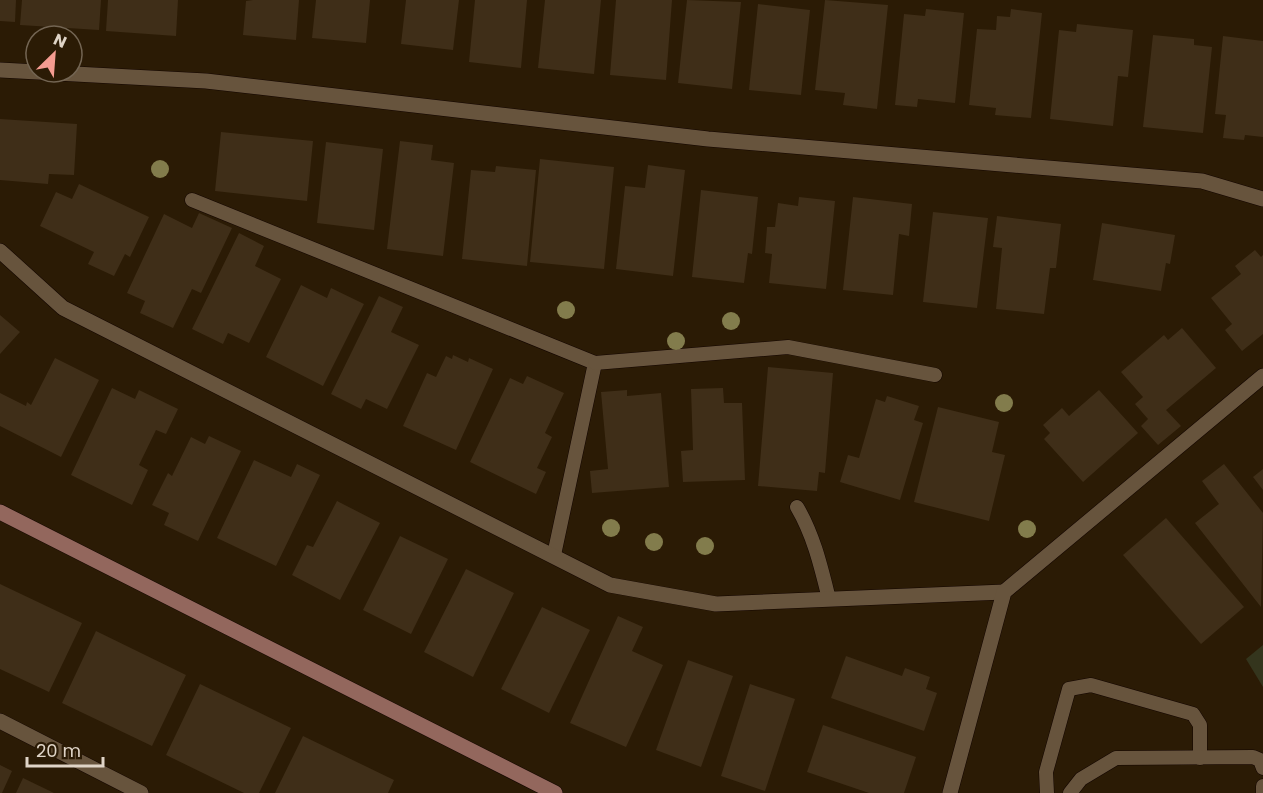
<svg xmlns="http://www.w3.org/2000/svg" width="1263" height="793" viewBox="0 0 1263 793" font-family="Poppins,sans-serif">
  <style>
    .green { fill: #34351d }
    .building { fill: #3f2e18 }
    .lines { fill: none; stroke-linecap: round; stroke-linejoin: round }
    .lane-casing { stroke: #130500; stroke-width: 15 }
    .street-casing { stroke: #130500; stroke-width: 16 }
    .secondary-casing { stroke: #130500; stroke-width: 16 }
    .lane { stroke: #67543d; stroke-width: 14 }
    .street { stroke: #67543d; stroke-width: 15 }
    .secondary { stroke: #93675d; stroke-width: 15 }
    .tree { fill: #827c4c }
  </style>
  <rect width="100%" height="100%" fill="#2b1b05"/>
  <polygon class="green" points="1263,645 1263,687 1246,659"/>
  <g class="building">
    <polygon points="0,0 16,0 15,22 0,21"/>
    <polygon points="22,0 101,0 99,30 20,25"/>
    <polygon points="108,0 178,0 176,36 106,31"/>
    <polygon points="253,0 299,0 296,40 243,35 246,1"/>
    <polygon points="316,0 370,0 366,43 312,38"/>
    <polygon points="406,0 459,0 453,50 401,44"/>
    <polygon points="475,0 527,0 521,68 469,62"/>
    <polygon points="545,0 601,0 594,74 538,68"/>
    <polygon points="616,0 672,0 666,80 610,75"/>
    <polygon points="687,0 741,2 732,89 678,83"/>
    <polygon points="825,0 888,5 877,109 843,105 845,93 815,90"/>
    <polygon points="758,4 810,10 801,95 749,90"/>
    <polygon points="926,9 964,13 955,103 918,99 917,107 895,105 904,14 925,16"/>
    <polygon points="1011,9 1042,13 1031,118 995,115 996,108 969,105 977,29 996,30 997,16 1010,17"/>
    <polygon points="1077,24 1133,30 1128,77 1118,76 1113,126 1050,119 1059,30 1076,32"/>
    <polygon points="1153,35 1194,39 1194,45 1212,47 1203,133 1143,127"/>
    <polygon points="1223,36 1263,41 1263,137 1245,135 1244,140 1223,138 1226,115 1215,114"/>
    <polygon points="0,119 77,124 74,175 49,174 48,184 0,180"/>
    <polygon points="221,132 313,141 307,201 215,191"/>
    <polygon points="400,141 433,145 431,160 454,163 443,256 387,249"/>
    <polygon points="326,142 383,149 374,230 317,223"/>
    <polygon points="540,159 614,167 604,269 530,262"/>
    <polygon points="648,165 685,170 673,276 616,269 625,186 645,188"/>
    <polygon points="496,166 536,170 527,266 462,259 471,170 495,172"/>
    <polygon points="79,184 149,217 130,257 125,254 114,276 88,264 94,252 40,226 56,192 72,199"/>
    <polygon points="701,190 758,197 752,254 748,253 744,283 692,277"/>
    <polygon points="799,197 835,201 826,289 769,283 772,254 765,253 767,227 775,227 778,203 798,206"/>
    <polygon points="853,197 912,204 909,236 899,234 893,295 843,290"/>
    <polygon points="933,212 988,218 977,308 923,302"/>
    <polygon points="199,213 232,228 201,293 192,289 173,328 140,313 145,301 127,293 164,214 192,228"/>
    <polygon points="997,216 1061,224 1056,268 1050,268 1044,314 996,309 1002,248 993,247"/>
    <polygon points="1102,223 1175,235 1170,264 1166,263 1161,291 1093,280"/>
    <polygon points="239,233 264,246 255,266 281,279 249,343 228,333 223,344 192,329"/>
    <polygon points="1255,250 1261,257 1263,255 1263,334 1242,351 1225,330 1232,324 1211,298 1241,274 1235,266"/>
    <polygon points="301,285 327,298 331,288 364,304 323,386 266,357"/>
    <polygon points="379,296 403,307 391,332 419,345 387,409 366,399 361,409 331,394"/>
    <polygon points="0,315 20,332 0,354"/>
    <polygon points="1182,328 1216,368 1166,410 1181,426 1158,445 1141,426 1148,419 1135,404 1143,397 1121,372 1164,335 1168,340"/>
    <polygon points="453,355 468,362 469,358 493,369 456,450 403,426 427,373 436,377 446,356 452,359"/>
    <polygon points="55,358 99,380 61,457 0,426 0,393 26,406 27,402 31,405"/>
    <polygon points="768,367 833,373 825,473 819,472 817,491 758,486"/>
    <polygon points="527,376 564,393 545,433 552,437 537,468 546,472 536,494 470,462 510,378 523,384"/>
    <polygon points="112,388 135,399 139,390 178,409 166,434 156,430 139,465 148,470 132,505 71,475"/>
    <polygon points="723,388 724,403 742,403 745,480 683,482 681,451 693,450 691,389"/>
    <polygon points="627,390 627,396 661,393 669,487 592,493 590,471 608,469 601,392"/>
    <polygon points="1099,390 1138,433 1083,482 1044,439 1050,433 1043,425 1062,408 1069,416"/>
    <polygon points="887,396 919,406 914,420 923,423 900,500 840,482 848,455 859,458 876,399 885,402"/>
    <polygon points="938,407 999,422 992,452 1005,455 989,521 914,502"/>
    <polygon points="209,436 241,451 198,541 164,525 169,513 152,505 168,473 172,476 191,437 205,444"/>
    <polygon points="254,460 291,477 297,464 320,475 276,566 217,538"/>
    <polygon points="1224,464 1263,513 1261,607 1195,523 1219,504 1202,481"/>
    <polygon points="1263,469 1263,490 1253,477"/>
    <polygon points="337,501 380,523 340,600 292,575 307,545 313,547"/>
    <polygon points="1166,518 1244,607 1201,644 1123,555"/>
    <polygon points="400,536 448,559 411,634 363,610"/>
    <polygon points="466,569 514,593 473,677 424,652"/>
    <polygon points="0,584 82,623 49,692 0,669"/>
    <polygon points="542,607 590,630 549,713 501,689"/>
    <polygon points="618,616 643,627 632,651 663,665 626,747 570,723"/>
    <polygon points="96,631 186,675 152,746 62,703"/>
    <polygon points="846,656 902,676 905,668 930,677 926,689 937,693 924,731 831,698"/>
    <polygon points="688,660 733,676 701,767 656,750"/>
    <polygon points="200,684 291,728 259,793 244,793 166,755"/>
    <polygon points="750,684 795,699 765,791 721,776"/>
    <polygon points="823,725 916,757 904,793 869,793 807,772"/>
    <polygon points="303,736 394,780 388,793 275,793"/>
    <polygon points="0,765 12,771 2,793 0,793"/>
    <polygon points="23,778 54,793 16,793"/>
  </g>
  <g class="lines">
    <g class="lane-casing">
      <g id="lane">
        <polyline points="192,200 595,363 554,555"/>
        <polyline points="595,363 788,347 935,375"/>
        <path d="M797,507c17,29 24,60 32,92"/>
        <polyline points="1047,793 1046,772 1069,689 1091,685 1193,714 1200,725 1200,758"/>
        <polyline points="1070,793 1081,779 1116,758 1253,757 1260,760 1263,768"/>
        <polyline points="1263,793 1263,786"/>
      </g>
    </g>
    <g class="street-casing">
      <g id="street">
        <polyline points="0,70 206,81 708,139 1202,181 1263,199"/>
        <polyline points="0,251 63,308 610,585 716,604 1004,592"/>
        <polyline points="0,721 141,793"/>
        <polyline points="950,793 1004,592 1263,376"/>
      </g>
    </g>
    <g class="secondary-casing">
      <polyline id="secondary" points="0,512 555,793"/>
    </g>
    <use href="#lane" class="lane"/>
    <use href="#street" class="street"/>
    <use href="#secondary" class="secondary"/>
  </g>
  <g class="tree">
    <circle cx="160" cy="169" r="9"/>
    <circle cx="566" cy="310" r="9"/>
    <circle cx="731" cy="321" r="9"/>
    <circle cx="676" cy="341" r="9"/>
    <circle cx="1004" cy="403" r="9"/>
    <circle cx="611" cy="528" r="9"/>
    <circle cx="1027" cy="529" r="9"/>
    <circle cx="654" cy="542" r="9"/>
    <circle cx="705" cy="546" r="9"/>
  </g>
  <g transform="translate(54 54) rotate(25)"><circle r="28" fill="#2b1b05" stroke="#736553" stroke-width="1.5"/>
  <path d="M0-4.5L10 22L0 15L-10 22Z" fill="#f59c91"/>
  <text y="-9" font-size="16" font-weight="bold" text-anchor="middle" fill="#dfd4c7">N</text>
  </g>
  <path d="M27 757v9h76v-9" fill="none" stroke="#dfd4c7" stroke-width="3"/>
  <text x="36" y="757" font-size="18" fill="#dfd4c7" stroke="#2b1b05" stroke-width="4.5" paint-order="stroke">20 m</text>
</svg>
